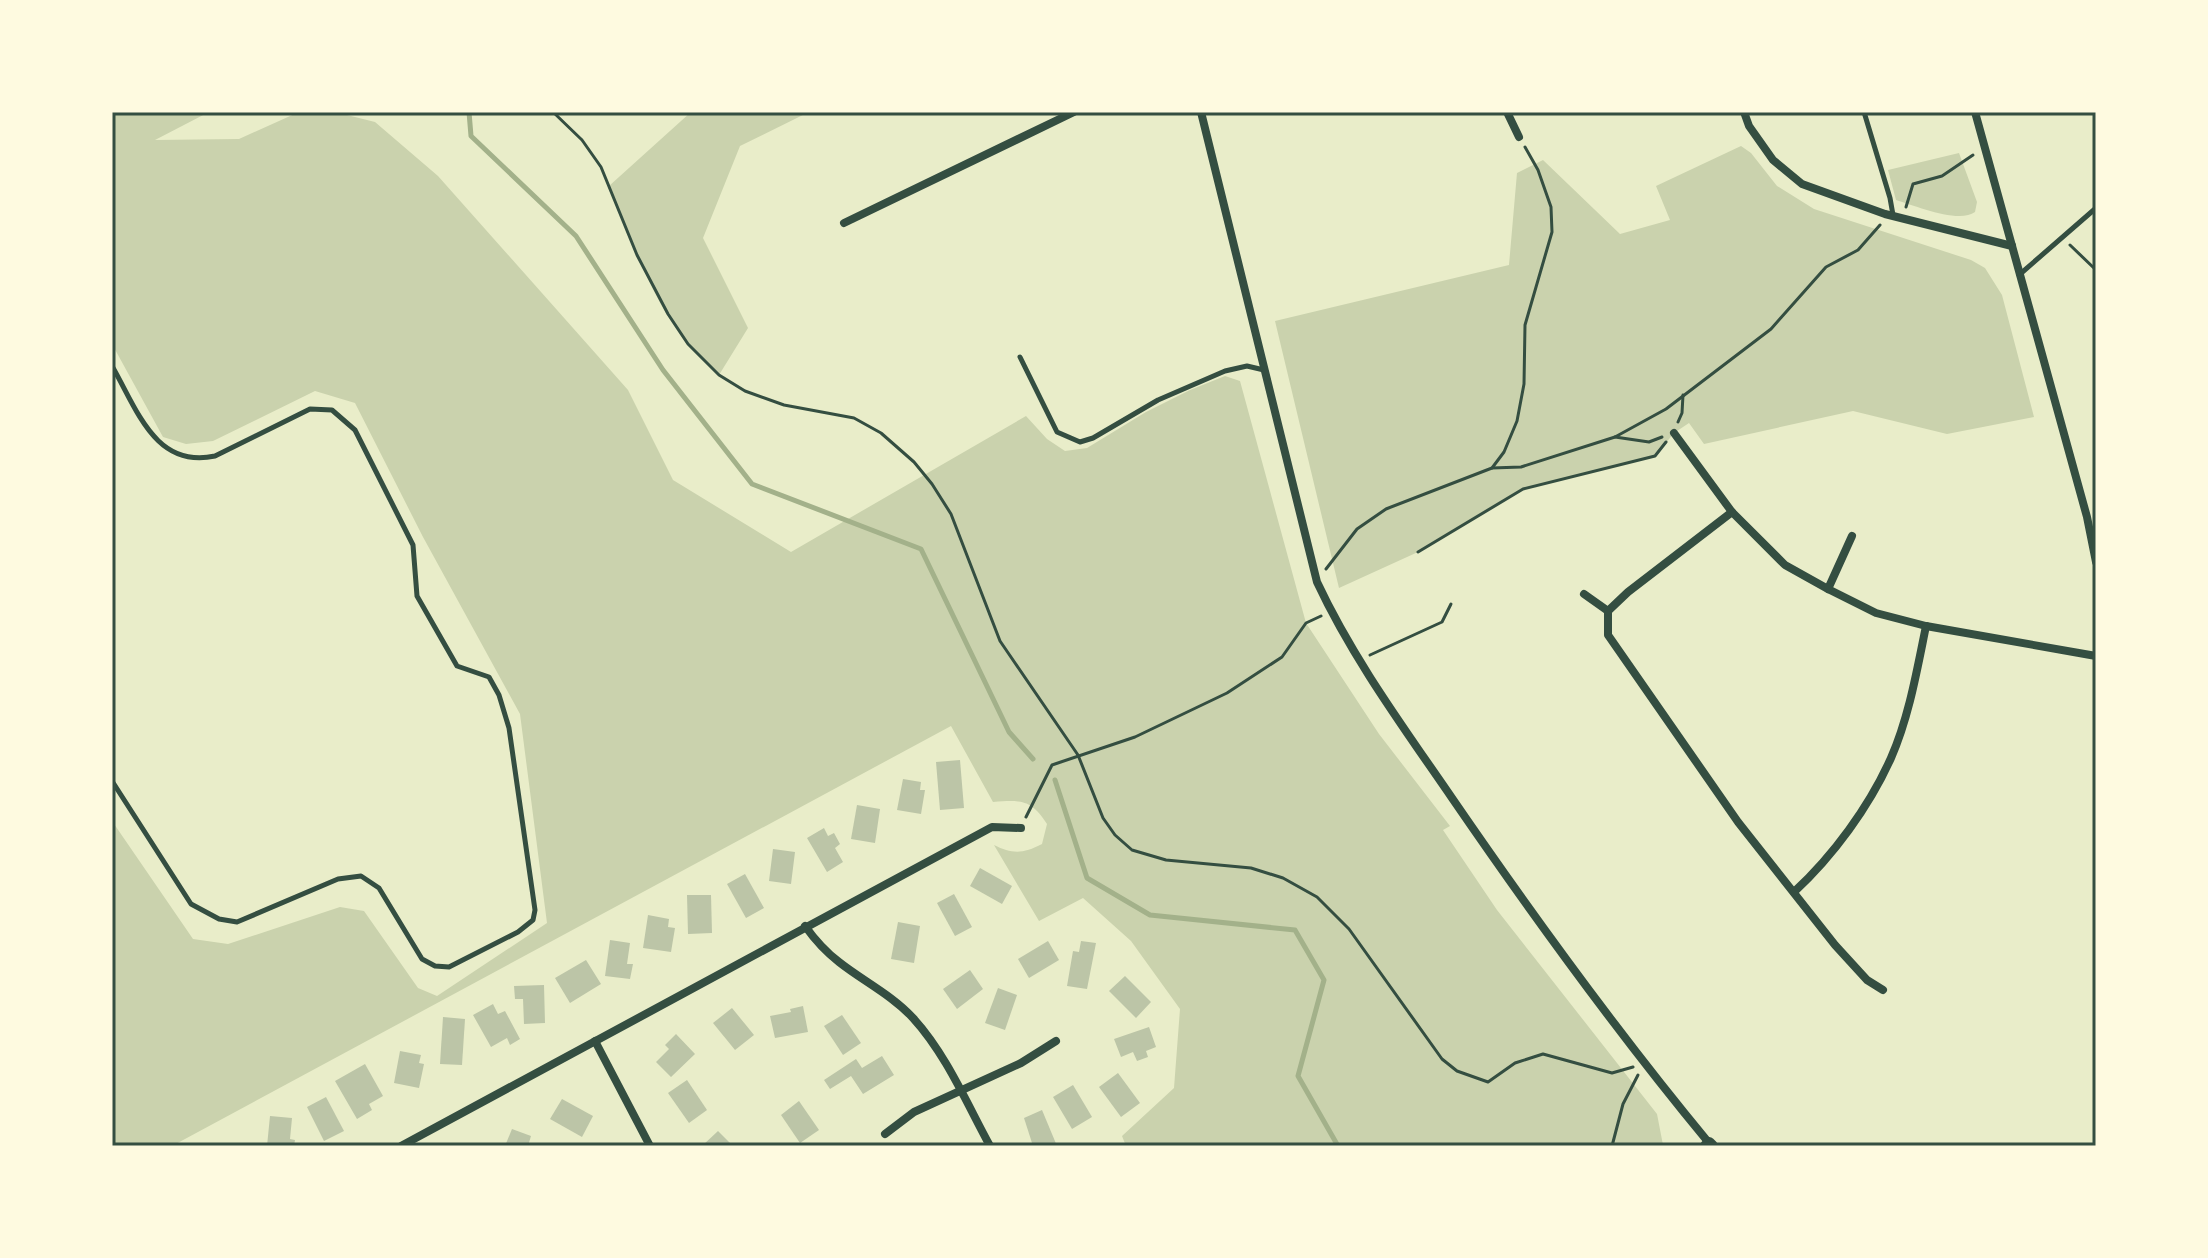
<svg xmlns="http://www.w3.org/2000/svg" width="2208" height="1258" viewBox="0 0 2208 1258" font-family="Roboto,sans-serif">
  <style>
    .green { fill: #cad2ad }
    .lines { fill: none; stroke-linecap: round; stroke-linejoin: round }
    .stream { stroke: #a3b18a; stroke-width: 5 }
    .building { fill: #bcc5a7 }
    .path { stroke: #344e41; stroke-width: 3 }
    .service { stroke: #344e41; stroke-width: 5 }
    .minor { stroke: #344e41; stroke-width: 8 }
    .tertiary { stroke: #344e41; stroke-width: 12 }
    .neatline { fill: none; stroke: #344e41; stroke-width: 3 }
  </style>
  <rect width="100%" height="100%" fill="#e9edc9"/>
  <g class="green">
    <path d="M112,112h97l-54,28 84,-1 60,-27h36l40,10 63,54 190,214 45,90 118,72 235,-136 21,23 18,12 22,-3 59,-36 44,-22 35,-14 15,5 66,242 73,111 71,92 -7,4 54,80 160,204 6,31 -537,1 -4,-10 52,-48 6,-79 -49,-68 -48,-43 -44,23 -45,-76c18,9 29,9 48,-1l5,-20c-16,-25 -26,-24 -54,-22l-42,-76 -779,420h-60v-325l81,118 35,5 112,-37 24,4 54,77 19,8 110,-73 -27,-209 -97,-177 -68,-134 -40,-12 -102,50 -27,3 -23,-7 -51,-93z"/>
    <path d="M691,112h118l-69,34 -37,92 45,90 -29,47c-11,-10 -23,-20 -32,-31 -36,-46 -56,-105 -78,-158z"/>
    <polygon points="1741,146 1751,153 1777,186 1814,209 1971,260 1985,268 2002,295 2034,417 1947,434 1853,411 1704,444 1689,423 1674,433 1655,456 1523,489 1418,552 1339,588 1275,321 1509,265 1517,173 1543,160 1620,234 1670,220 1656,186"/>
    <path d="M1959,153l18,49 -2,10c-16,12 -59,-6 -79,-12l-8,-30z"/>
  </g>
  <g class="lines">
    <g class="stream">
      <polyline points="469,112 471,136 576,236 663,370 752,484 921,549 1009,732 1033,759"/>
      <polyline points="1055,780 1087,878 1150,915 1295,930 1324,980 1298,1076 1338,1146"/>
    </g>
  </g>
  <g class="building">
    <polygon points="960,760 964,808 940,810 936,762"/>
    <polygon points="903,779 921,782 920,790 925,790 921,814 897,810"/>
    <polygon points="857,805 880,809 875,843 851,839"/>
    <polygon points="824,828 828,836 834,833 840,844 835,848 843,862 827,872 807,838"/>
    <polygon points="773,849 795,852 791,884 769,881"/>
    <polygon points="980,868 1012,886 1002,904 970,886"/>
    <polygon points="745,874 764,908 746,918 727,884"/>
    <polygon points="954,894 972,927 955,936 937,903"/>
    <polygon points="687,895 711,895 712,933 688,934"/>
    <polygon points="648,915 669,919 668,927 675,928 671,952 643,948"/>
    <polygon points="898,922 920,926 914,963 891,959"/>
    <polygon points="610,940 630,943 627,964 633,964 630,979 605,976"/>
    <polygon points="1048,941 1059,960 1029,978 1018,959"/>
    <polygon points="1081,941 1096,943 1087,989 1067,986 1073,951 1079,952"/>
    <polygon points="586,960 601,984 570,1003 555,978"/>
    <polygon points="970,970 983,989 957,1009 943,989"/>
    <polygon points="1125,976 1151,1002 1136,1018 1109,991"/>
    <polygon points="544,985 545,1023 524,1024 523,999 515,999 514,986"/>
    <polygon points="998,988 1017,995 1005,1030 985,1023"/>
    <polygon points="493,1004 498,1014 505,1011 520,1039 510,1045 507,1038 491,1047 473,1015"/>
    <polygon points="803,1006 808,1032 775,1038 770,1016 791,1012 790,1009"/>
    <polygon points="732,1008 754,1035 735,1050 713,1023"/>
    <polygon points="842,1015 861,1043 843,1055 824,1026"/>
    <polygon points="443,1017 465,1019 462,1065 440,1064"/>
    <polygon points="1149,1027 1156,1047 1146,1051 1148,1057 1137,1061 1133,1052 1121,1057 1114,1039"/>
    <polygon points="676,1034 695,1054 671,1077 656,1062 669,1049 665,1045"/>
    <polygon points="400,1051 421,1055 419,1063 424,1064 419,1088 394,1083"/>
    <polygon points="882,1056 894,1075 863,1094 851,1076 830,1089 824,1080 856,1059 862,1068"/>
    <polygon points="365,1064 383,1096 369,1104 372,1110 357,1119 335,1081"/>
    <polygon points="1118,1073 1140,1103 1121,1117 1099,1087"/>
    <polygon points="687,1080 707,1110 689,1123 668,1093"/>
    <polygon points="1073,1085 1092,1117 1072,1129 1053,1097"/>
    <polygon points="326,1097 344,1131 324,1141 307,1107"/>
    <polygon points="562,1099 593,1116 582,1137 550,1119"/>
    <polygon points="799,1101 819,1130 800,1143 781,1115"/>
    <polygon points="1042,1110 1057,1146 1033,1146 1024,1118"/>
    <polygon points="270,1116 292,1118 290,1139 295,1140 294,1146 267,1146"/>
    <polygon points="512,1129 531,1136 528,1146 505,1146"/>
    <polygon points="718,1131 733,1146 702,1146"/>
  </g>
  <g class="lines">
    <g class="path">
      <polyline points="553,112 582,140 601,167 637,255 668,314 688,344 719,375 745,391 784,405 854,418 881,433 914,462 932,484 951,514 1000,641 1078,755 1103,818 1115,835 1132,850 1166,860 1251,868 1283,878 1317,897 1349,929 1442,1059 1457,1071 1488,1082 1515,1063 1543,1054 1612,1073 1633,1067"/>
      <polyline points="1906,207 1913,184 1942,176 1973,155"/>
      <polyline points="2070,245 2096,270"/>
      <polyline points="1678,422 1682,413 1683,395"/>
      <polyline points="1615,437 1649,442 1662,437"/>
      <polyline points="1492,468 1521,467 1615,437 1666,409 1771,329 1826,267 1858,250 1880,225"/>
      <polyline points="1418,552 1523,489 1655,456 1666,442"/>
      <polyline points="1326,569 1357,529 1386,509 1492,468 1504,452 1517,421 1524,384 1525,325 1552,232 1551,207 1538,170 1525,147"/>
      <polyline points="1370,655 1442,622 1451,604"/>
      <polyline points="1026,817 1052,765 1135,737 1227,693 1282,657 1306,623 1321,616"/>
      <polyline points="1612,1146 1623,1104 1638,1075"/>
    </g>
    <g class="service">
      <polyline points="1864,112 1890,198 1893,215"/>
      <polyline points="2019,275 2096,208"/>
      <polyline points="1020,357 1057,432 1080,442 1093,438 1158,400 1225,371 1247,366 1264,370"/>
      <path d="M112,366c25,43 43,103 103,90l95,-47 22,1 23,20 58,115 4,51 40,70 32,11 10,18 10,33 26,182 -2,10 -15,12 -69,35 -14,-1 -13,-7 -43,-71 -18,-12 -23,3 -101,43 -18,-3 -28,-15 -79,-123"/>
    </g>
    <g class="minor">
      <path d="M1201,112l116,470c36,77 87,146 135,216 81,118 165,234 257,345"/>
      <polyline points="1507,112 1519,137"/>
      <polyline points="1744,112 1749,126 1773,160 1802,184 1885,214 2012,246"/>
      <polyline points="1975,112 2087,517 2096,562"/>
      <polyline points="844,223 1074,112"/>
      <polyline points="1674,433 1732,512 1785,565 1828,589 1876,613 1926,626 2096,656"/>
      <polyline points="1732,512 1628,592 1608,611 1608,635 1738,822 1835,945 1867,980 1883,990"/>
      <polyline points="1828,589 1852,536"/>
      <polyline points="1584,594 1608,611"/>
      <path d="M1794,892c39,-36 75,-85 97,-134 18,-41 26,-88 35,-132"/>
      <path d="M805,926c10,14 21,26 34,36 24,19 53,33 74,56 33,36 54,86 77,128"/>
      <polyline points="595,1041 650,1146"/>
      <polyline points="885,1134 914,1112 1021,1063 1056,1041"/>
      <polyline points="401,1146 992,827 1021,828"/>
    </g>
    <polyline class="tertiary" points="1706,1146 1709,1143 1712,1146"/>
  </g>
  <rect width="2208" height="1258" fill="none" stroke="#fefae0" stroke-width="228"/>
  <rect x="114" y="114" width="1980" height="1030" class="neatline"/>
</svg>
